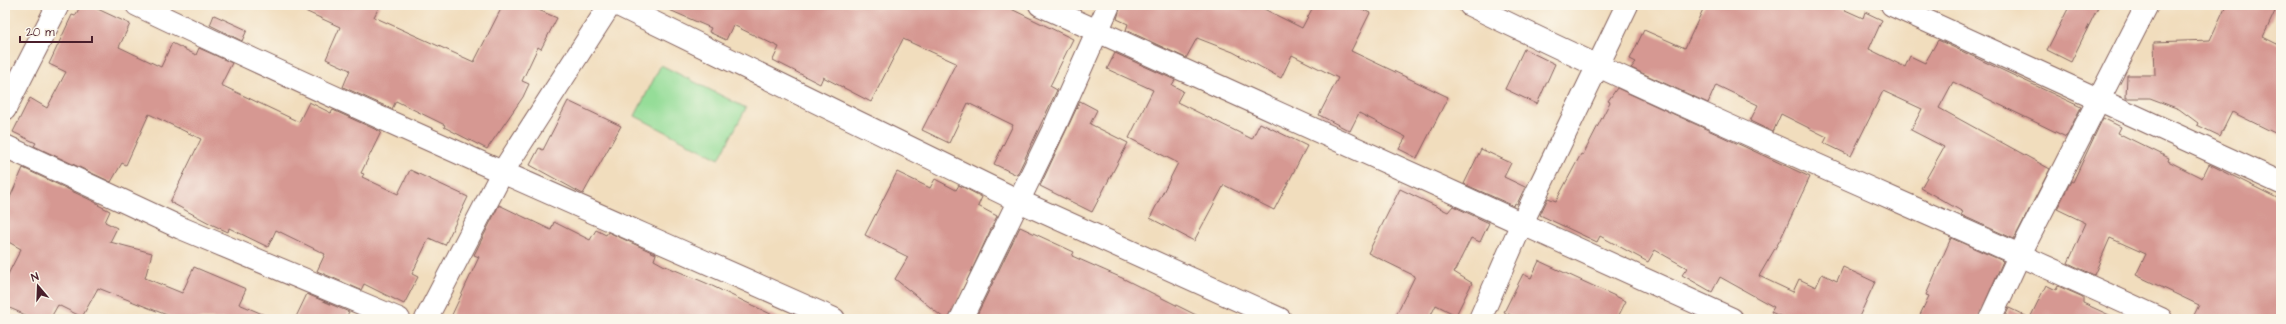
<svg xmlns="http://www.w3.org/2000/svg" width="2286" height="324" viewBox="0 0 2286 324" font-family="'Architects Daughter',sans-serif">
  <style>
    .green { fill: #95dd98; stroke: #707e62 }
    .building { fill: #d69892 }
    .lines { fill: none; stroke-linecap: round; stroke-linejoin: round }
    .minor-casing { stroke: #84625e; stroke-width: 24 }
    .minor { stroke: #fff; stroke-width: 22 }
  </style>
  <rect width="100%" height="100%" fill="#fbf7ec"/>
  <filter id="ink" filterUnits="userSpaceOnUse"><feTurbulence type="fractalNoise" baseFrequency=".025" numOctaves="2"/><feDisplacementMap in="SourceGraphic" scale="8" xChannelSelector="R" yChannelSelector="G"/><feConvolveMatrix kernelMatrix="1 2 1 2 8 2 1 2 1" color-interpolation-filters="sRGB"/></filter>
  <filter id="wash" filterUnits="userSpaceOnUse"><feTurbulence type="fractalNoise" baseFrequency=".012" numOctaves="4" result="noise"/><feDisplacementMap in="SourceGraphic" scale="16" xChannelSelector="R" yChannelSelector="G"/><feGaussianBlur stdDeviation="0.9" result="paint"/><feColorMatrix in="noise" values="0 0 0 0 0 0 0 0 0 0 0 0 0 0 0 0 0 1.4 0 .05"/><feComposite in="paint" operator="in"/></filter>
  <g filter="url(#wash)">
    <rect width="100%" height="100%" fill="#f1ddbd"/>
    <polygon class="green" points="661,65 746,108 719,159 635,116"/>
    <g id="blocks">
      <g class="building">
        <polygon points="81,5 89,5 130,24 119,47 161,67 172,43 196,55 199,48 232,63 221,85 299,122 309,102 331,113 333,110 381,132 361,173 364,174 362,177 398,194 410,170 468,197 445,245 429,238 412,274 418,277 404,304 364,284 361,290 317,271 325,254 276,230 268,247 229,228 228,232 213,225 170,202 201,139 149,114 126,165 122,163 111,182 34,146 36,143 13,132 30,98 47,108 66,72 49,64 72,15 75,16"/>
        <polygon points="292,5 380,5 374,17 474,62 503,5 527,5 557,18 541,49 538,47 522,81 529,84 523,97 487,149 444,127 445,125 396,101 392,109 343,87 350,70 326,59 340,27"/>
        <polygon points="658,5 1003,5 1073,39 1050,86 1057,90 1017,175 994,164 1013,125 968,103 949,143 922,130 956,63 903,39 871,102 823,77 820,84 773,60 779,47 733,25 726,40 709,32 711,28"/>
        <polygon points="1121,5 1256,5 1302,28 1314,5 1354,5 1370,13 1351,51 1448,97 1417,158 1399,149 1406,137 1359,113 1350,131 1319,115 1338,78 1292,55 1281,78 1233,52 1197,38 1186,58 1126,30 1128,24 1117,19"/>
        <polygon points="1705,5 1834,5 1863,18 1865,12 1882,20 1869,49 1905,67 1910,56 1925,63 1938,40 2081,107 2066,137 1953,82 1939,108 2050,169 2014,239 1961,215 1963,212 1921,188 1944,147 1911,130 1922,109 1883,91 1851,156 1824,143 1827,137 1781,114 1773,132 1750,121 1758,105 1716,85 1708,103 1631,68 1636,62 1630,59 1644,30 1685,48"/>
        <polygon points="2070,5 2099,5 2071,62 2047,50"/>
        <polygon points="2226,5 2278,5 2263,37 2281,46 2281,136 2232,112 2220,136 2197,125 2198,123 2179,109 2150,98 2126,98 2127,75 2155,75 2154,42 2210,40"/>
        <polygon points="214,15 247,30 242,41 210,25"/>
        <polygon points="1524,49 1555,64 1537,104 1505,89"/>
        <polygon points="1115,53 1175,80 1172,85 1183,91 1177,102 1252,139 1260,123 1307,146 1274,210 1224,185 1194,241 1150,218 1178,163 1129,138 1153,90 1107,69"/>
        <polygon points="1617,88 1810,177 1780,240 1759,276 1793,292 1799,279 1816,287 1822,274 1837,281 1843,267 1875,282 1858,319 1786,319 1771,312 1774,307 1720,277 1712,292 1682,275 1687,268 1655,250 1648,262 1600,236 1597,242 1540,215 1548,198 1556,201 1581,154 1583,155 1610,102 1608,101"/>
        <polygon points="568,101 621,126 583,194 530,165 539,148 543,150"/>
        <polygon points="1080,101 1097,110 1090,124 1128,143 1092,212 1040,186"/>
        <polygon points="2103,118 2121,127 2118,133 2169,158 2168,161 2202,178 2209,164 2281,200 2281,319 2192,319 2199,305 2136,275 2146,254 2110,238 2094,275 2068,263 2086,223 2057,209 2071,181 2073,182"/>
        <polygon points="1481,149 1511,163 1504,177 1525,187 1517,204 1515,203 1514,206 1464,184"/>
        <polygon points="23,168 99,204 98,205 110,211 105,222 117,228 110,242 152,253 145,278 182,293 194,267 246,289 239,304 274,319 177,319 98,288 82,317 58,305 50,319 35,319 5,306 5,280 21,249 5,240 5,209"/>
        <polygon points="897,172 930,188 935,179 956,190 959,185 982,197 978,206 997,216 949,319 945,319 895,279 908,257 865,235"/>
        <polygon points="1400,189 1448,212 1453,206 1489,223 1480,242 1471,238 1454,272 1472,283 1456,315 1436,305 1429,319 1394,319 1415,276 1368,253"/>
        <polygon points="499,205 551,230 554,222 590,240 596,230 606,235 608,232 656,254 654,260 663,265 706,283 781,319 450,319 479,257 474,255"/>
        <polygon points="1020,227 1074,252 1072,256 1122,278 1204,319 975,319"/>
        <polygon points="1951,238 2003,261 1978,319 1918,319 1929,296 1926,295"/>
        <polygon points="1539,261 1626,301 1617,319 1519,319 1504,312 1523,274 1531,278"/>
        <polygon points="2046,285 2056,290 2058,286 2083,297 2083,303 2118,319 2004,319 2009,308 2030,318"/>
        <polygon points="307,294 349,312 345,319 295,319"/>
      </g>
    </g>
  </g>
  <g filter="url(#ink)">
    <use href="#blocks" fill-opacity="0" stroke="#84625e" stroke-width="1"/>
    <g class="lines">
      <g class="minor-casing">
        <g id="minor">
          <path d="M137,5c230,110 464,210 697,314"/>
          <polyline points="618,5 1019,201 1280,319"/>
          <polyline points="1040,5 1732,319"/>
          <path d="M1470,5c227,111 461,208 691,314"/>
          <polyline points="1892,5 2281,183"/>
          <polyline points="5,109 58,5"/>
          <polyline points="5,146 181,228 399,319"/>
          <polyline points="426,319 503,171 610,5"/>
          <polyline points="961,319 1055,126 1109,5"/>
          <polyline points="1480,319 1522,223 1627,5"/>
          <polyline points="1990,319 2020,254 2147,5"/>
        </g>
      </g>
      <use href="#minor" class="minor"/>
    </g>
  </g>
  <rect width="2286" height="324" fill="none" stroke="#fbf7ec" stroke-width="20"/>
  <g transform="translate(38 286) rotate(341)" stroke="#fbf7ec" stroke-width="3" paint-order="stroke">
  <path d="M0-3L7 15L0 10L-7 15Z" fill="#4a1f2b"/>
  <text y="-6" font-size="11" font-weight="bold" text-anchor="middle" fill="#4a1f2b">N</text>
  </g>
  <path d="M20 36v6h72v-6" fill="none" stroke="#4a1f2b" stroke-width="2"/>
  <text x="26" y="36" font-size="12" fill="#4a1f2b" stroke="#fbf7ec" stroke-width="3" paint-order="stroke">20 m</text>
</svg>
